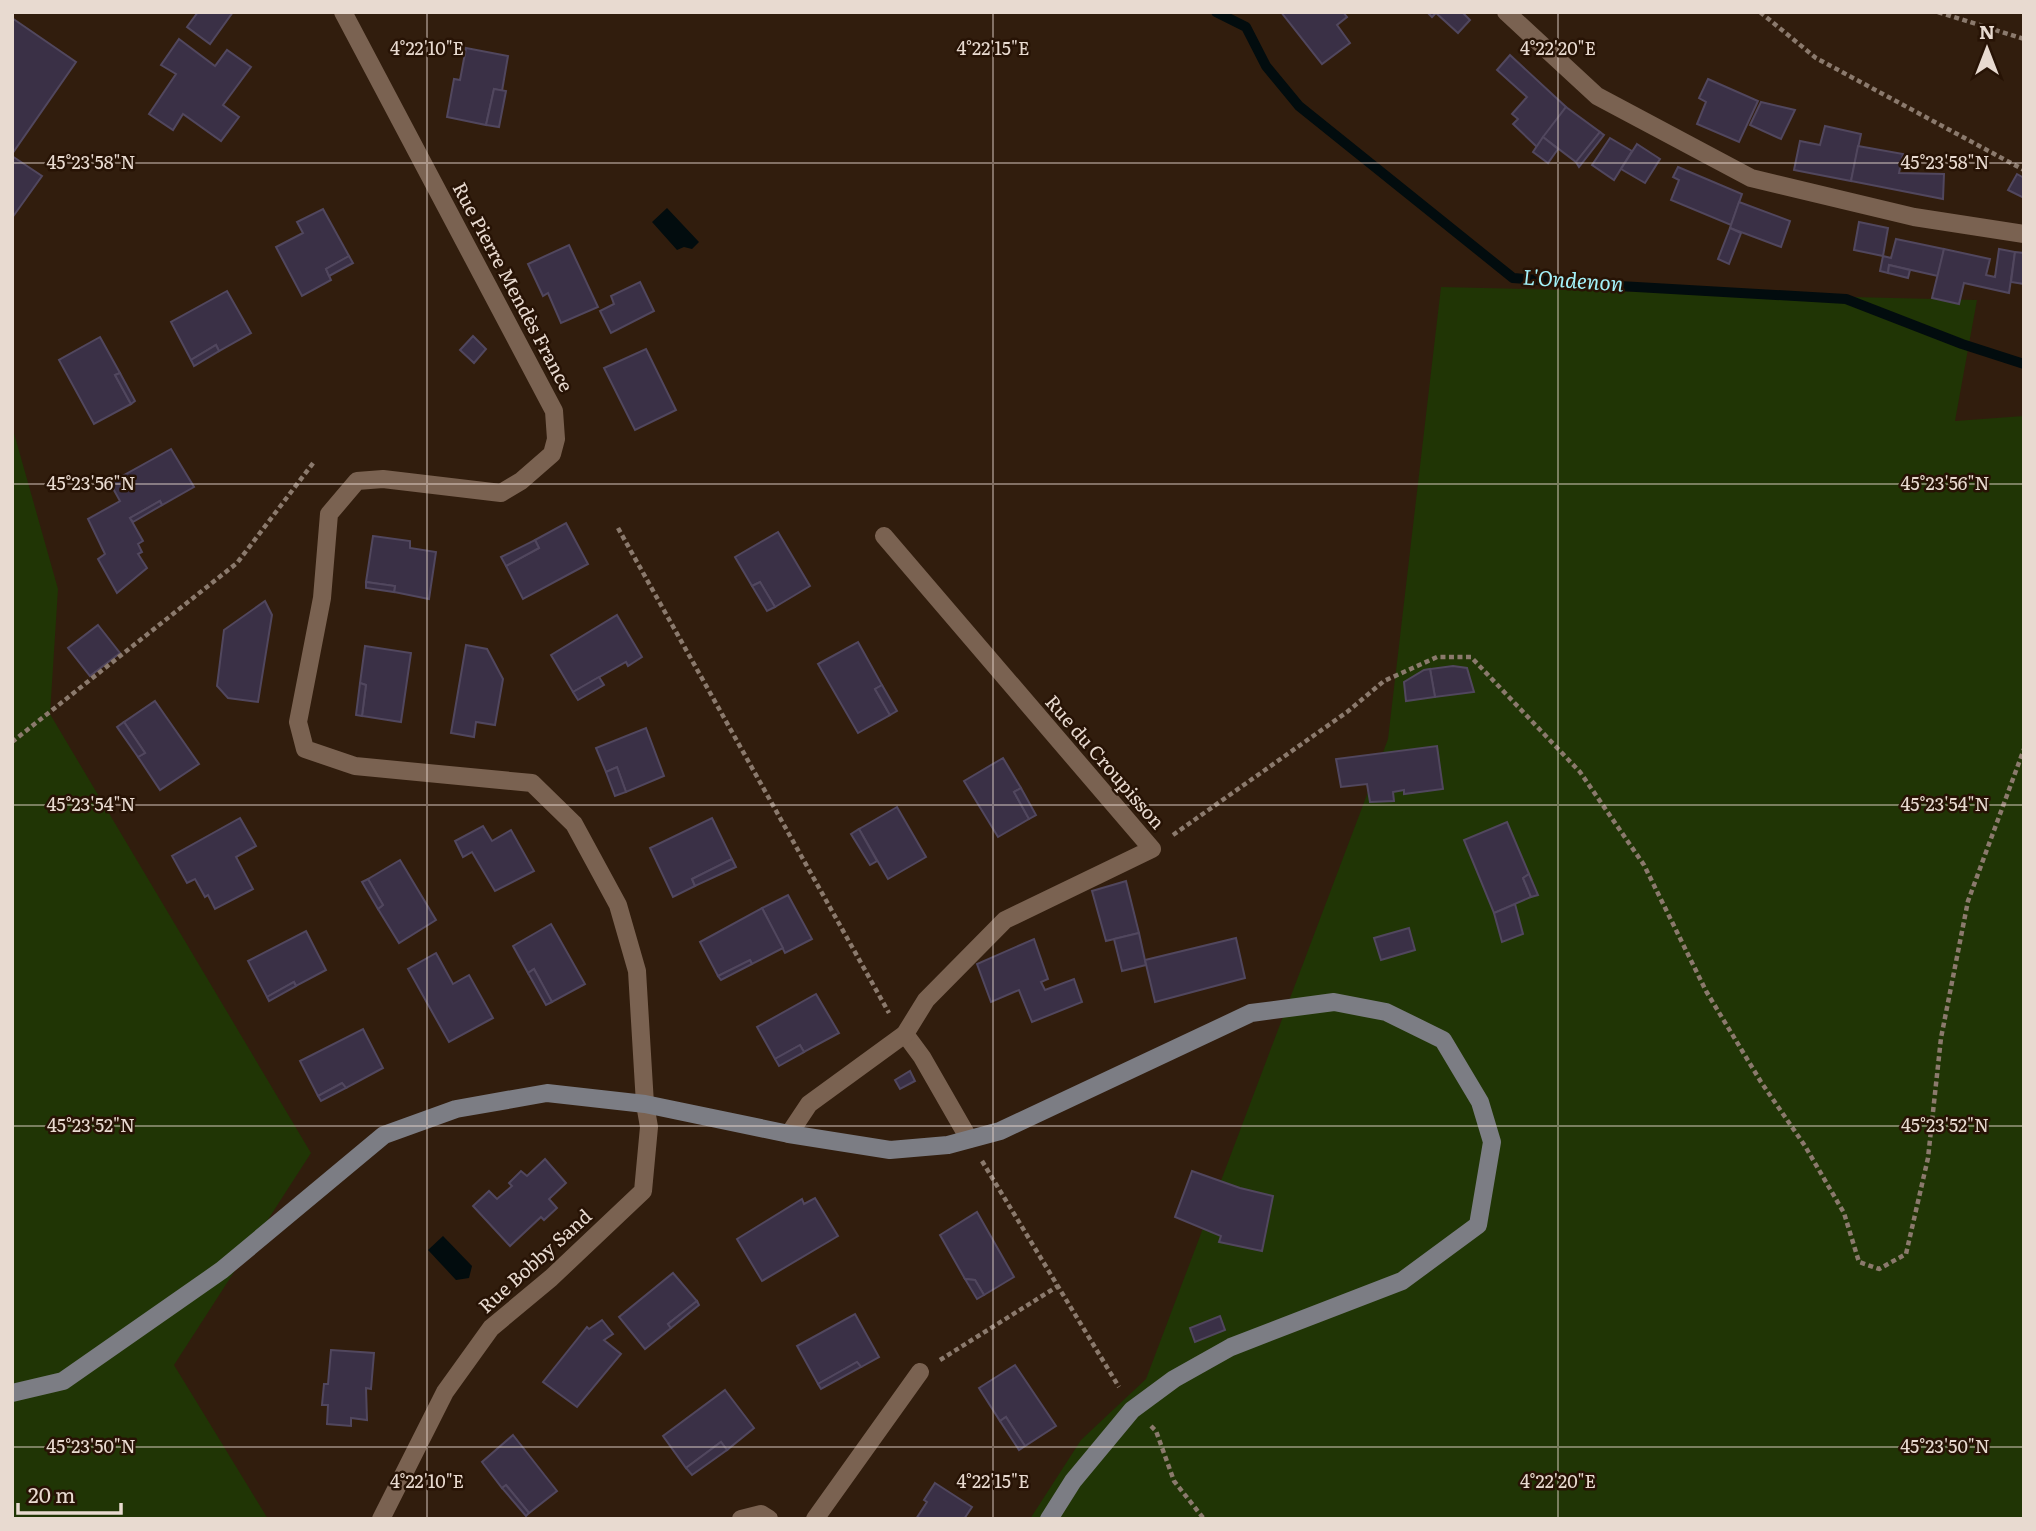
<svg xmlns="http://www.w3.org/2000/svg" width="2036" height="1531" viewBox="0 0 2036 1531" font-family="Literata,serif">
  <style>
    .green { fill: #203505 }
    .water { fill: #020c0e }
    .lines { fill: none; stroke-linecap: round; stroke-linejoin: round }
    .stream { stroke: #020c0e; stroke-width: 10 }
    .building { fill: #3a3046; stroke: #51475e; stroke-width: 2 }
    .path { stroke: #8b7a6d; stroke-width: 4.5; stroke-dasharray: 5 3.5; stroke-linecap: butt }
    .street { stroke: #7a6251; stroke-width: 18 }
    .secondary { stroke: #7c7d84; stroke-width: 18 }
    .ticks { fill: none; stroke: #e8dad0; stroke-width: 2; stroke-opacity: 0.45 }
    .labels { text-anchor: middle; stroke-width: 5; stroke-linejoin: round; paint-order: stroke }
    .street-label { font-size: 19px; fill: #e8dad0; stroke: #271305 }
    .water-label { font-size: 21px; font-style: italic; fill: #a3f1f9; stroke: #271305 }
    .ticks-label { font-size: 18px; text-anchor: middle; fill: #e8dad0; stroke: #271305; stroke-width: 5; stroke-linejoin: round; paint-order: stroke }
  </style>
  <rect width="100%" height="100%" fill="#311d0d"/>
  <g class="green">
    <polygon points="1441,287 1977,300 1955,421 2024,416 2024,1519 1030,1519 1081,1440 1146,1379 1388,739"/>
    <polygon points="12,426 58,589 50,714 311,1153 174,1365 268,1519 12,1519"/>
  </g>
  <g class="water">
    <polygon points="667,208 699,242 692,249 684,247 677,250 652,222"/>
    <polygon points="443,1236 472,1266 469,1278 456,1280 428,1250"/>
  </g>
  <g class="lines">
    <polyline class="stream" points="1216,12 1246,27 1266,66 1299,106 1513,278 1602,285 1846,299 1962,344 2024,364"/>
  </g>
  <g class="building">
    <polygon points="198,12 233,12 210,44 187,27"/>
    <polygon points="1281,12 1343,12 1347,17 1337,25 1350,43 1322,64"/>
    <polygon points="1427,12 1462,12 1470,20 1458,33 1436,13 1432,17"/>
    <polygon points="12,18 76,62 12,154"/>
    <polygon points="179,39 215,66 227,50 251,67 223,105 239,117 221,141 183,114 173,130 149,114 176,74 161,65"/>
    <polygon points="466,48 508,56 502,91 494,89 486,125 447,117 454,79 460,80"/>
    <polygon points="1510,55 1566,107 1537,147 1513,124 1518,119 1512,114 1527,97 1497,70"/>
    <polygon points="1708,79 1758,101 1739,142 1697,124 1706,102 1699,98"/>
    <polygon points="494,89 506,91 499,127 486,125"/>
    <polygon points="1761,102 1795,110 1781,139 1750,125"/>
    <polygon points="1566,107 1600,132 1576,162 1543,137"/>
    <polygon points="1825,126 1861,134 1851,181 1794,170 1800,141 1820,145"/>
    <polygon points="1600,132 1604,135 1579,167 1576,162"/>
    <polygon points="1543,137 1558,149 1548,163 1533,152"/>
    <polygon points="1610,138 1632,151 1614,180 1592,165"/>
    <polygon points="1637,144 1660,159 1645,183 1621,169"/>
    <polygon points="1858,146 1903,154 1899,173 1944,174 1943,199 1851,181"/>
    <polygon points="12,156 42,176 12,218"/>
    <polygon points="1678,167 1742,194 1731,225 1671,200 1679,180 1673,177"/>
    <polygon points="2017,174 2024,178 2024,198 2008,190"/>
    <polygon points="1739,202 1790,221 1781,247 1730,228"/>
    <polygon points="323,209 349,256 326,269 331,280 302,296 276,247 303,233 297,222"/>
    <polygon points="1859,222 1888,228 1883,256 1854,250"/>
    <polygon points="1730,228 1741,233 1729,264 1718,259"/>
    <polygon points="1896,239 1944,249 1938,276 1889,265 1888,273 1880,271 1883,256 1891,258"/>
    <polygon points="569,245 598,307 561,323 548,293 543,296 528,264"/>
    <polygon points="1944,249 1990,259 1986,275 1995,277 1999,249 2015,252 2009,293 1964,283 1959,304 1932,298"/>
    <polygon points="2015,252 2024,253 2024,284 2011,282"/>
    <polygon points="349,256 353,263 329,276 326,269"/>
    <polygon points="1889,265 1910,270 1908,278 1888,273"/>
    <polygon points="640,282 654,311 611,333 600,311 614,304 611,296"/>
    <polygon points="227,291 251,333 219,351 216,345 191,360 171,322"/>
    <polygon points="473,336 486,349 474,363 460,350"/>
    <polygon points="100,337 120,373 115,375 131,404 94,424 59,360"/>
    <polygon points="216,345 219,351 194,366 191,360"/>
    <polygon points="646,349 676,410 635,430 604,368"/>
    <polygon points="120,373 135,401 131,404 115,375"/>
    <polygon points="171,449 194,487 162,505 160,501 130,518 143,541 138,544 142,552 138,554 147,568 117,593 98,559 105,554 88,519 120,501 110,483"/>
    <polygon points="160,501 162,505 133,522 130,518"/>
    <polygon points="566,523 588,564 523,599 506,566 539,548 535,540"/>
    <polygon points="778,532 810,586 775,607 760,582 752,586 735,557"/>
    <polygon points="373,536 410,541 410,548 436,552 429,599 394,592 395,586 366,582"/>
    <polygon points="535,540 539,548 506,566 501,557"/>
    <polygon points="366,582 395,586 394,592 366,588"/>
    <polygon points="760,582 775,607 767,611 752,586"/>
    <polygon points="265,601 272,615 258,702 228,698 217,686 224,630"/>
    <polygon points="617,615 642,657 628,666 626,662 573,692 551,655"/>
    <polygon points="98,625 120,653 90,676 68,648"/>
    <polygon points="858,642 882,685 875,689 890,715 858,733 818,664"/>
    <polygon points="466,645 487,649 503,679 495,725 476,722 474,737 451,733"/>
    <polygon points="365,646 411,653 401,722 362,716 366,685 360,683"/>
    <polygon points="1453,666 1467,668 1474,692 1435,697 1430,669"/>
    <polygon points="1430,669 1435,697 1406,701 1404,682 1424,670"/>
    <polygon points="599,677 604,685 578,700 573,692"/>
    <polygon points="360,683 366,685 362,716 356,715"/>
    <polygon points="882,685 897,711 890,715 875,689"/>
    <polygon points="155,701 199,764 160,790 138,757 145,753 124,722"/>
    <polygon points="124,722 145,753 138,757 117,727"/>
    <polygon points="646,728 664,776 626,792 617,767 606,772 596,748"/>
    <polygon points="1437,746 1443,789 1404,794 1404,790 1393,792 1394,801 1370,802 1367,784 1341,787 1336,759"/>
    <polygon points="1003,758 1021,788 1014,792 1029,819 998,837 964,781"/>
    <polygon points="617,767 626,792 615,796 606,772"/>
    <polygon points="1021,788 1036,815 1029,819 1014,792"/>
    <polygon points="897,807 926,857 888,879 859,829"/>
    <polygon points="240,818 256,846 236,857 253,889 215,909 208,895 205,897 195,879 187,883 172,856"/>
    <polygon points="712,818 732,859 692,879 695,886 673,897 650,848"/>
    <polygon points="1507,822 1529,874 1523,878 1531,897 1494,913 1464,840"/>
    <polygon points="483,826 492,841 511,830 534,871 495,891 472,852 463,857 455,841"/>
    <polygon points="859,829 877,861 870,865 851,834"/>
    <polygon points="732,859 736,867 695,886 692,879"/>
    <polygon points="400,860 436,920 399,943 378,909 383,905 368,879"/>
    <polygon points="1529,874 1538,895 1531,897 1523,878"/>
    <polygon points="368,879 383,905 378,909 362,882"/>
    <polygon points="1126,881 1139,933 1106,941 1092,891"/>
    <polygon points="788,895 812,939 785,953 762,908"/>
    <polygon points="1515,904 1523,934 1502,942 1494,913"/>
    <polygon points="762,908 783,948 752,964 750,960 718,976 700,942"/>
    <polygon points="551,924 585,984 552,1002 534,969 528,973 513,946"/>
    <polygon points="1409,928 1415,950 1381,960 1374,938"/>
    <polygon points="306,931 326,970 296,986 294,982 267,997 248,961"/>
    <polygon points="1139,933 1146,965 1122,971 1114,939"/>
    <polygon points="1236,938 1245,978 1155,1002 1145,960"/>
    <polygon points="1034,939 1048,979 1041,982 1045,990 1074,979 1082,1002 1032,1022 1019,990 991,1002 977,964"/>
    <polygon points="436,953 453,984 469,975 493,1018 449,1042 408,969"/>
    <polygon points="750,960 752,964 721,980 718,976"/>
    <polygon points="534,969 552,1002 546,1005 528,973"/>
    <polygon points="294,982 296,986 269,1001 267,997"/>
    <polygon points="816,994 839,1033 804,1052 800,1045 775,1059 757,1027"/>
    <polygon points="363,1029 383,1068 346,1088 342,1083 318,1096 300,1061"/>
    <polygon points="800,1045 804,1052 779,1066 775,1059"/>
    <polygon points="910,1071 915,1081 900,1089 895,1080"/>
    <polygon points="342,1083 346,1088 321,1101 318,1096"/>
    <polygon points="545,1159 566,1183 549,1199 557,1208 544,1220 541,1217 510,1246 473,1206 489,1191 497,1199 512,1186 509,1183 521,1171 527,1176"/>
    <polygon points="1192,1171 1240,1188 1273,1196 1262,1251 1219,1242 1221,1236 1175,1217"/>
    <polygon points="815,1198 838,1236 762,1281 737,1239 802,1199 804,1204"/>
    <polygon points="977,1212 1014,1277 984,1295 975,1280 965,1279 940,1235"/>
    <polygon points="673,1273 697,1301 668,1324 671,1328 645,1349 619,1317"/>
    <polygon points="965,1279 975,1280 984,1295 977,1299"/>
    <polygon points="697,1301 699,1305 671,1328 668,1324"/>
    <polygon points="855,1314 879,1357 861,1367 857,1362 818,1384 797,1346"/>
    <polygon points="1220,1316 1225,1330 1195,1342 1190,1328"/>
    <polygon points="602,1320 613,1334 604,1340 621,1354 577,1407 543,1382 587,1327 589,1329"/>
    <polygon points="331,1350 374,1353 371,1389 366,1388 367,1420 351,1418 351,1426 327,1424 328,1405 322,1405 324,1384 328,1384"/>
    <polygon points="857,1362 861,1367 821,1389 818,1384"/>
    <polygon points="1015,1365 1056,1426 1025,1446 1006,1417 1000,1421 979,1388"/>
    <polygon points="725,1390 754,1428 727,1450 721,1442 686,1468 663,1436"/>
    <polygon points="1006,1417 1025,1446 1019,1450 1000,1421"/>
    <polygon points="513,1435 557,1491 529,1513 506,1485 502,1488 482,1462"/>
    <polygon points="721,1442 727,1450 692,1475 686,1468"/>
    <polygon points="935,1483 972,1507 964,1519 916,1519 927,1502 924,1500"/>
    <polygon points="506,1485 529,1513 526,1516 502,1488"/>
  </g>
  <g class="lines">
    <g class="path">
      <polyline points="1760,12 1816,58 2024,170"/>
      <polyline points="1938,12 2024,39"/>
      <polyline points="618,528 889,1013"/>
      <polyline points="12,742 237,563 314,462"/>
      <polyline points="1173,835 1347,712 1384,681 1437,657 1471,657 1580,772 1644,865 1706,991 1761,1082 1805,1146 1844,1213 1859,1262 1879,1269 1906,1254 1928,1158 1941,1038 1968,901 2024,749"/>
      <polyline points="982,1161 1119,1387"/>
      <polyline points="940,1360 1058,1286"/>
      <polyline points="1151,1426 1156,1431 1174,1481 1204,1519"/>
    </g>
    <g class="street">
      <polyline points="343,12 554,411 556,439 552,454 521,481 501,493 383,479 357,481 329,514 322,598 298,722 305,749 355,766 532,783 574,824 618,905 637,971 645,1104 649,1127 643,1191 551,1278 491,1328 445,1392 381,1519"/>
      <polyline points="1506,12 1597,96 1751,178 1914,217 2024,234"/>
      <polyline points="905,1034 922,1057 969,1139"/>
      <polyline points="789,1134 809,1104 905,1034 926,1000 1005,920 1152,849 884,536"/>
      <polyline points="741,1519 761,1514 769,1519"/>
      <polyline points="815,1519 920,1372"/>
    </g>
    <polyline class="secondary" points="12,1393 63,1381 222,1270 384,1135 456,1109 547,1093 645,1104 789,1134 890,1150 948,1145 1000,1131 1251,1013 1334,1002 1386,1012 1443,1040 1480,1102 1492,1142 1478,1225 1402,1281 1231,1347 1174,1379 1132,1410 1073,1481 1049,1519"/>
  </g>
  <path class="ticks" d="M427,12v1507M993,12v1507M1558,12v1507M12,163h2012M12,484h2012M12,805h2012M12,1126h2012M12,1447h2012"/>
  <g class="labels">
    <g class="street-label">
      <text transform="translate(513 287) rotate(62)" y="7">Rue Pierre Mendès France</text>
      <text transform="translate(1105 762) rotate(49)" y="7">Rue du Croupisson</text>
      <text transform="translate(535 1261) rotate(-42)" y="7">Rue Bobby Sand</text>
    </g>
    <g class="water-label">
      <text transform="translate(1573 281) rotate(4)" y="7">L'Ondenon</text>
    </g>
  </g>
  <g class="ticks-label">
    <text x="427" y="55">4°22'10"E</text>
    <text x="993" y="55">4°22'15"E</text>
    <text x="1558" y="55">4°22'20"E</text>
    <text x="91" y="169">45°23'58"N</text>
    <text x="1945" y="169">45°23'58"N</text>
    <text x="91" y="490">45°23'56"N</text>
    <text x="1945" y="490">45°23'56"N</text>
    <text x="91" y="811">45°23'54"N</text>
    <text x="1945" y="811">45°23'54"N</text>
    <text x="91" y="1132">45°23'52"N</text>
    <text x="1945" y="1132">45°23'52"N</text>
    <text x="91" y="1453">45°23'50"N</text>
    <text x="1945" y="1453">45°23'50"N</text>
    <text x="427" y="1488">4°22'10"E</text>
    <text x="993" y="1488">4°22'15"E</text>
    <text x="1558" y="1488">4°22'20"E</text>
  </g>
  <rect width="2036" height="1531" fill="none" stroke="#e8dad0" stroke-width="28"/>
  <g transform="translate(1987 49)" stroke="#271305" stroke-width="5" paint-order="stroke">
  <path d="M0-5L12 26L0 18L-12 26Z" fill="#e8dad0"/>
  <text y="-10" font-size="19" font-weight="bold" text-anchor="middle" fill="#e8dad0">N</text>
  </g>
  <path d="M18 1503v10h103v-10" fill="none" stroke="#e8dad0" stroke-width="3.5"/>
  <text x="28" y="1503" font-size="21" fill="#e8dad0" stroke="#271305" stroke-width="5" paint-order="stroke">20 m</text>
</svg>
